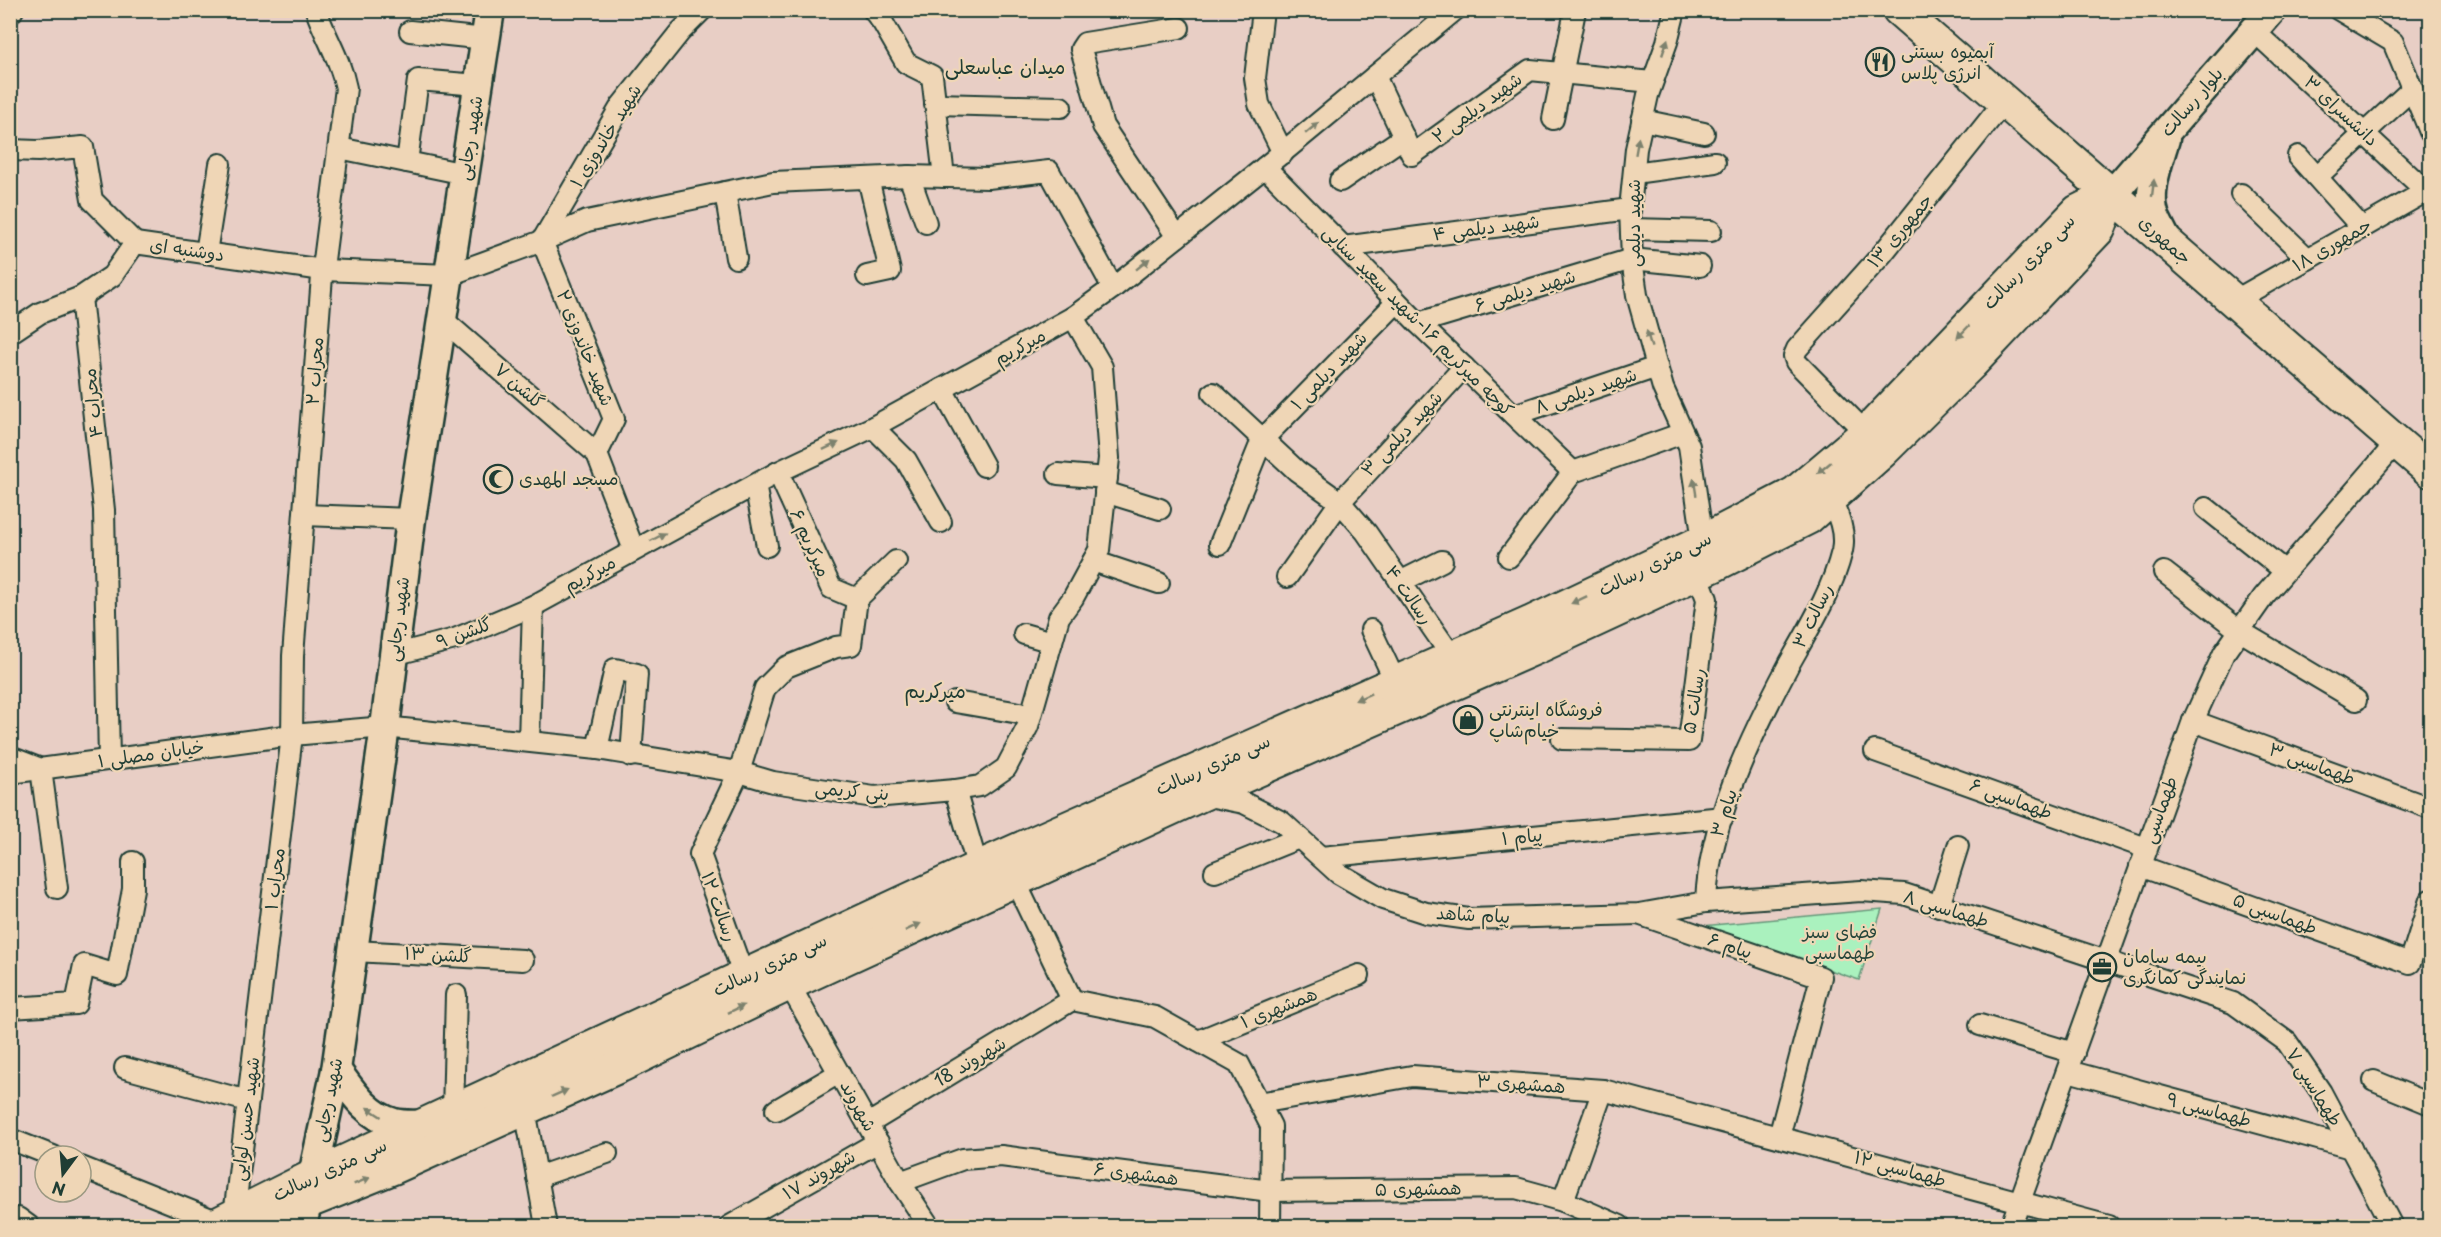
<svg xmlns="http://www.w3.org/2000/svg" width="2441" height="1237" viewBox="0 0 2441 1237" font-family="'Playpen Sans','Playpen Sans Arabic',sans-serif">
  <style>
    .green { fill: #aaf1be; stroke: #649779; stroke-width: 1.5 }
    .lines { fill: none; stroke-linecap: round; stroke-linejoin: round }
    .street-casing { stroke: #1f3d34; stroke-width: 24 }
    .secondary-casing { stroke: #1f3d34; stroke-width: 33 }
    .primary-casing { stroke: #1f3d34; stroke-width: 36 }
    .street { stroke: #efd6b6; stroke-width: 20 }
    .secondary { stroke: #efd6b6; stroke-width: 28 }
    .primary { stroke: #efd6b6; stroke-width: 32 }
    .oneway { fill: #7d826e }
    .labels { text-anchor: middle; stroke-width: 4.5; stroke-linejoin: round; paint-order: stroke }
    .poi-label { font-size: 18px; fill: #1f3d34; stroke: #efd6b6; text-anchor: start }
    .street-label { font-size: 18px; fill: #1f3d34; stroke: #efd6b6 }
    .park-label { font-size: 18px; fill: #26463b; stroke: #efd6b6 }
    .neighbourhood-label { font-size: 20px; fill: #1f3d34; stroke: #efd6b6 }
  </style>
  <rect width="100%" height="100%" fill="#e8cec5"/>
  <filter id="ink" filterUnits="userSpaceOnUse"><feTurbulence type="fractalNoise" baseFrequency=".0167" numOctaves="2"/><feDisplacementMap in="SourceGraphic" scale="12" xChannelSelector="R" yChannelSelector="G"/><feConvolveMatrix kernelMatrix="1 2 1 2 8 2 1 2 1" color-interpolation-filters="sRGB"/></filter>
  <g filter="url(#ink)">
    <polygon class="green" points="1882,909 1859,980 1702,926"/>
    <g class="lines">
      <g class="street-casing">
        <g id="street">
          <polyline points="873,10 883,23 906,63 932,76 944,177"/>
          <polyline points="1263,10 1255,78 1259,104 1283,153"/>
          <polyline points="1675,10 1667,42 1648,95 1636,149 1630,209 1632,259 1637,295 1663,388 1689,446 1703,541"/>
          <polyline points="2339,10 2393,42 2430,132"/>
          <polyline points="10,14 13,10"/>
          <polyline points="410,31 486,39"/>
          <polyline points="2254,31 2426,191"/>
          <polyline points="1375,76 1412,155 1530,70 1652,82"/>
          <polyline points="935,104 1061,107"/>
          <polyline points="1553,119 1575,11"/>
          <polyline points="1642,120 1704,133"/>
          <polyline points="339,148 465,174"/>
          <polyline points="10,150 38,151 83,147 92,200 135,243"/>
          <polyline points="2298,156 2362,228"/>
          <polyline points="407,162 418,80 478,85"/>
          <polyline points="1265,167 1418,323 1573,472"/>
          <polyline points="1634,173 1715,162"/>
          <polyline points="909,176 926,223"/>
          <polyline points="2317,177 2412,89"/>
          <polyline points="1340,181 1404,137"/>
          <polyline points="725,192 736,258"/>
          <polyline points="2241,194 2308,259"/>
          <polyline points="1631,229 1711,231"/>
          <polyline points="1177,237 1103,126 1081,49 1085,43 1179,28"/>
          <polyline points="542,241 621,106 680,32 702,10"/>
          <polyline points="542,241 614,419 597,454"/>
          <polyline points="1343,247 1630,209"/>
          <polyline points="206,253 220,164"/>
          <polyline points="867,276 890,271 868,178"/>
          <polyline points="81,297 104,510 109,760"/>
          <polyline points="2234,301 2430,189"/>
          <polyline points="441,318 597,454 634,550"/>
          <polyline points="1418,323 1632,259 1700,266"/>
          <polyline points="10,333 40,313 81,297 112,276 135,243 323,270 449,275 542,241 587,221 773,182 909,176 988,178 1049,171 1113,288"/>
          <polyline points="942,389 984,466"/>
          <polyline points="1213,393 1297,471 1340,502 1366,532 1453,658"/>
          <polyline points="1514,415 1657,367"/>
          <polyline points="873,427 906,460 941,522"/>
          <polyline points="1866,433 1796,362 1794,356 1797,349 1883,253 2003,103"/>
          <polyline points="778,472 831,588 857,599"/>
          <polyline points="1058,474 1107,478"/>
          <polyline points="755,485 767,546"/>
          <polyline points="1105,492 1160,509"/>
          <polyline points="2206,508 2285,571"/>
          <polyline points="304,515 411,519"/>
          <polyline points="1220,544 1262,440 1397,302"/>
          <polyline points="1509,557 1573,472 1683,433"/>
          <polyline points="1093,561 1159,583"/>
          <polyline points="2164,572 2240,631 2356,700"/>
          <polyline points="1287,577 1340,502 1464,367"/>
          <polyline points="1400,582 1442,561"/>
          <polyline points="1371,630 1396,683"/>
          <polyline points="1024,634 1052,642"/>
          <polyline points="393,655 455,639 533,606 778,472 873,427 1073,317 1113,288 1265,167 1455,10"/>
          <polyline points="955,702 1031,715"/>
          <polyline points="2193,721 2430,808"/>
          <polyline points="1562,739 1689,741 1707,599 1697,573"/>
          <polyline points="529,741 533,606"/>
          <polyline points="597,749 615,669 637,674 631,756"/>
          <polyline points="1875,751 2146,848"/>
          <polyline points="10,757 41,769 57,888"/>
          <polyline points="10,773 292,735 385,727 597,749 739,772 773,782 874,797 955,790 980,786 1006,768 1028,726 1059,617 1073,598 1099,550 1109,458 1102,367 1073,317"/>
          <polyline points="955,790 978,868"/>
          <polyline points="1203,795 1244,803 1282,822 1338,873 1383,899 1426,913 1469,919 1639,914 1706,902 1861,891 1904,894 2233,1003 2287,1042 2321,1092 2392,1226"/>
          <polyline points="1321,857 1723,817"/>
          <polyline points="2140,866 2410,963 2430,900"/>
          <polyline points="1215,872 1299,838"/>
          <polyline points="1015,881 1072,1000"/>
          <path d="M1706,902c3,-80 45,-166 82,-236 20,-36 44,-74 54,-115 4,-19 -4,-37 -12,-53"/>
          <polyline points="1939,906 1958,846"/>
          <polyline points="1641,915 1821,977 1779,1137"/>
          <polyline points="354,951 523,960"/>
          <polyline points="744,977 700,854 739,772 765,688 786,667 836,647 851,645 857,599 896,561"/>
          <polyline points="789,984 900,1182 929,1226"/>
          <polyline points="1072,1000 1155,1017 1239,1064 1271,1126 1270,1226"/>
          <polyline points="10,1008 76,1004 84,965 117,975 133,889 133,862"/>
          <polyline points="1980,1025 2074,1053"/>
          <polyline points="1198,1041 1359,975"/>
          <polyline points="125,1068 248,1101"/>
          <polyline points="2068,1071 2351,1148"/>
          <polyline points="2374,1081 2430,1104"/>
          <polyline points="1259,1103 1412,1076 1603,1090 2109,1226"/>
          <polyline points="525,1109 546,1226"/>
          <polyline points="776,1110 839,1073"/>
          <polyline points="453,1113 456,995"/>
          <polyline points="868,1124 1072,1000"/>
          <polyline points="10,1139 53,1156"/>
          <polyline points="81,1167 221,1223"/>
          <polyline points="537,1177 607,1153"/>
          <polyline points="900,1182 963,1159 1001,1156 1270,1191 1516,1188 1563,1201 1620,1226"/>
          <polyline points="1563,1201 1603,1090"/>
          <path d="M234,1216l58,-481 1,-79 29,-380 24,-188c-6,-30 -20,-49 -30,-78"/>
          <polyline points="18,1218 29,1226"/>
          <polyline points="730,1226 878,1142"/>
          <polyline points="2011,1226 2193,721 2224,653 2264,596 2397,442"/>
        </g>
      </g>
      <g class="secondary-casing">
        <g id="secondary">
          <path d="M2165,139c-7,24 -19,54 -10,78 4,9 9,18 13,26"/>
          <polyline points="2112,194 2272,10"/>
          <path d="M336,1070c15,20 32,47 58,53 11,3 23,1 33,2"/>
          <polyline points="302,1226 336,1070 385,727 411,519 490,10"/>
        </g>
      </g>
      <g class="primary-casing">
        <g id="primary">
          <polyline points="1899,10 2430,471"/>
          <polyline points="213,1226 311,1177 990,862 1530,623 1703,541 1795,493 1866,433 2078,211 2112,194"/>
          <polyline points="267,1226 308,1202 393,1168 620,1066 789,984 1201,795 1540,646 1713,566 1808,518 1883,451 1971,364 2099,229 2112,194"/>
        </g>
      </g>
      <use href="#street" class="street"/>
      <use href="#secondary" class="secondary"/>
      <use href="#primary" class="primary"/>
    </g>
    <defs><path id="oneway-solid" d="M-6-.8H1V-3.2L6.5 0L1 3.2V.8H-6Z" transform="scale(1.5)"/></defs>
    <g class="oneway">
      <use href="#oneway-solid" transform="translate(1665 47) rotate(-71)"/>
      <use href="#oneway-solid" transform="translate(1312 128) rotate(-40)"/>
      <use href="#oneway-solid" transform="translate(1637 146) rotate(-80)"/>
      <use href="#oneway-solid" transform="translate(2153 188) rotate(-83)"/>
      <use href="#oneway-solid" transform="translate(1143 264) rotate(-39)"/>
      <use href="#oneway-solid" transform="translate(1963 332) rotate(134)"/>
      <use href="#oneway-solid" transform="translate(1649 339) rotate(-106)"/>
      <use href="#oneway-solid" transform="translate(831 446) rotate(-25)"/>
      <use href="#oneway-solid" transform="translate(1824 468) rotate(140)"/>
      <use href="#oneway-solid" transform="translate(1695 487) rotate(-99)"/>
      <use href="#oneway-solid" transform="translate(658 537) rotate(-28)"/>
      <use href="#oneway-solid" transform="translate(1579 600) rotate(155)"/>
      <use href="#oneway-solid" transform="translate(1363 697) rotate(156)"/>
      <use href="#oneway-solid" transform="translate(913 927) rotate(-25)"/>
      <use href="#oneway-solid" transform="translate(736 1009) rotate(-26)"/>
      <use href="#oneway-solid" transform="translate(560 1093) rotate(-24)"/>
      <use href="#oneway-solid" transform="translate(374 1112) rotate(-147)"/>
      <use href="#oneway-solid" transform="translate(362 1181) rotate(-22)"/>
    </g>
  </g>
  <defs>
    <g id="restaurant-ring" transform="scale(1.5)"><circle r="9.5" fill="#efd6b6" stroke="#1f3d34" stroke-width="1.5"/><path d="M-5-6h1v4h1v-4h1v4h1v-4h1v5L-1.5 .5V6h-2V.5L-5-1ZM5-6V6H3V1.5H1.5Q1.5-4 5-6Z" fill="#1f3d34"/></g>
    <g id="mosque-ring" transform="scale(1.5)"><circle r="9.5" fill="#efd6b6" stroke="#1f3d34" stroke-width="1.5"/><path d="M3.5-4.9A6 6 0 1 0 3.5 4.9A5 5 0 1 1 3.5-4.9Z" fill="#1f3d34"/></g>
    <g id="shop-ring" transform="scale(1.5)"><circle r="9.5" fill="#efd6b6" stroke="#1f3d34" stroke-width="1.5"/><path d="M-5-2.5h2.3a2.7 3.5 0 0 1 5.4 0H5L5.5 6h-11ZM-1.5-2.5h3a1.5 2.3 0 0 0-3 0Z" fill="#1f3d34"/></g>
    <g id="office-ring" transform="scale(1.5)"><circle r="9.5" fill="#efd6b6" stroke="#1f3d34" stroke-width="1.5"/><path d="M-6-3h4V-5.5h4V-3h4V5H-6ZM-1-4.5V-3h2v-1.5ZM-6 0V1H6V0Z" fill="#1f3d34"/></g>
  </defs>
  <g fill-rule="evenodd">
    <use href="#restaurant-ring" x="1880" y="62"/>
    <use href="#mosque-ring" x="498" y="479"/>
    <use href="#shop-ring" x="1468" y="720"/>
    <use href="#office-ring" x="2102" y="967"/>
  </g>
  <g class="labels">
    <g class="poi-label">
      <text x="1901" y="58">آبمیوه بستنی<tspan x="1901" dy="21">انرژی پلاس</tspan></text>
      <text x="519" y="485">مسجد المهدی</text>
      <text x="1489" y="716">فروشگاه اینترنتی<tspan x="1489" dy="21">خیام‌شاپ</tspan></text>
      <text x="2123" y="963">بیمه سامان<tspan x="2123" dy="21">نمایندگی کمانگری</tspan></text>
    </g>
    <g class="street-label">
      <text transform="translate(2192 102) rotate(-49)" y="6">بلوار رسالت</text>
      <text transform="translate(1477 108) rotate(-36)" y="6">۲ شهید دیلمی</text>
      <text transform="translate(2341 111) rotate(43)" y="6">۳ دانشسرای</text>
      <text transform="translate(606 136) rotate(-58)" y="6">۱ شهید خاندوزی</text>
      <text transform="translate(470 138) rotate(-81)" y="6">شهید رجایی</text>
      <text transform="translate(1634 223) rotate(-90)" y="6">شهید دیلمی</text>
      <text transform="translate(1486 228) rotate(-7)" y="6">۴ شهید دیلمی</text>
      <text transform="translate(1900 231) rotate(-50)" y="6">۱۳ جمهوری</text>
      <text transform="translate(2165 240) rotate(42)" y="6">جمهوری</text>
      <text transform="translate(2332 245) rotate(-30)" y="6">جمهوری ۱۸</text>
      <text transform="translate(187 250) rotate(8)" y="6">دوشنبه ای</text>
      <text transform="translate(2029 262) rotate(-46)" y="6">سی متری رسالت</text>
      <text transform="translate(1525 291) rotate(-17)" y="6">۶ شهید دیلمی</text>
      <text transform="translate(1418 321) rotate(45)" y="6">کوچه میرکریم ۱۶-شهید سعید سنایی</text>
      <text transform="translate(1020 347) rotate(-29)" y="6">میرکریم</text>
      <text transform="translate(585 348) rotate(68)" y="6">۲ شهید خاندوزی</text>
      <text transform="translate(315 371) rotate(-86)" y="6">۲ محراب</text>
      <text transform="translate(1329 371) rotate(-46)" y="6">شهید دیلمی ۱</text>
      <text transform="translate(519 386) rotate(41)" y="6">۷ گلشن</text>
      <text transform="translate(1586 391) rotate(-19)" y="6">۸ شهید دیلمی</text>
      <text transform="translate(93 403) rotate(-96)" y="6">۴ محراب</text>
      <text transform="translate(1402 434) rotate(-47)" y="6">شهید دیلمی ۳</text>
      <text transform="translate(810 543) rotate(66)" y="6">میرکریم ۶</text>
      <text transform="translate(1655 564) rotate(-26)" y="6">سی متری رسالت</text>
      <text transform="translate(590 574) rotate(-29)" y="6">میرکریم</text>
      <text transform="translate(1409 595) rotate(55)" y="6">۴ رسالت</text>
      <text transform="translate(1813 616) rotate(-64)" y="6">۳ رسالت</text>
      <text transform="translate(398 619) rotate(-83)" y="6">شهید رجایی</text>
      <text transform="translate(464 633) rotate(-20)" y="6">۹ گلشن</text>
      <text transform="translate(1694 701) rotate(-81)" y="6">۵ رسالت</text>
      <text transform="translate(151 754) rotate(-8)" y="6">خیابان مصلی ۱</text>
      <text transform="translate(2312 764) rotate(20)" y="6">۳ طهماسبی</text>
      <text transform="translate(1213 765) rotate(-24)" y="6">سی متری رسالت</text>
      <text transform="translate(852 791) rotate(5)" y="6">بنی کریمی</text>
      <text transform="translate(2011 799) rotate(20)" y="6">۶ طهماسبی</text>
      <text transform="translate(2160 810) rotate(-70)" y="6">طهماسبی</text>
      <text transform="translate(1724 813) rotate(-72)" y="6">۳ پیام</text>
      <text transform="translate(1522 837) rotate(-6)" y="6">۱ پیام</text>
      <text transform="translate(275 879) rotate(-83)" y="6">۱ محراب</text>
      <text transform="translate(719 907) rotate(70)" y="6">۱۲ رسالت</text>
      <text transform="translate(1946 909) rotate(17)" y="6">۸ طهماسبی</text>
      <text transform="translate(2275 914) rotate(20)" y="6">۵ طهماسبی</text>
      <text transform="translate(1473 915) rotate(3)" y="6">پیام شاهد</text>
      <text transform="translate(1730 946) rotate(19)" y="6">۶ پیام</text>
      <text transform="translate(438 955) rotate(3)" y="6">۱۳ گلشن</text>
      <text transform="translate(770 965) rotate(-25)" y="6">سی متری رسالت</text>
      <text transform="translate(1279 1008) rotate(-22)" y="6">۱ همشهری</text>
      <text transform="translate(970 1062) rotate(-31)" y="6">شهروند 18</text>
      <text transform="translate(1521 1084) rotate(4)" y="6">۳ همشهری</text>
      <text transform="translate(2314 1087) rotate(58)" y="6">۷ طهماسبی</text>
      <text transform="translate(328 1100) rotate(-78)" y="6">شهید رجایی</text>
      <text transform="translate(858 1106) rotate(61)" y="6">شهروند</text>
      <text transform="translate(2209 1110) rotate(15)" y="6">۹ طهماسبی</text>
      <text transform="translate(246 1119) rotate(-83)" y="6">شهید حسن لوایی</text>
      <text transform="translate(1900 1169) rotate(15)" y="6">۱۲ طهماسبی</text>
      <text transform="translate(330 1170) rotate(-25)" y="6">سی متری رسالت</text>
      <text transform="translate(1136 1174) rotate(7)" y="6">۶ همشهری</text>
      <text transform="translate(819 1175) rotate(-30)" y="6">شهروند ۱۷</text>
      <text transform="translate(1418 1189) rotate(-1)" y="6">۵ همشهری</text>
    </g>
    <g class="park-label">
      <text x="1840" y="938">فضای سبز<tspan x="1840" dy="21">طهماسبی</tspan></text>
    </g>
    <g class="neighbourhood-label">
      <text x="1005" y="74">میدان عباسعلی</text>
      <text x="935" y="698">میرکریم</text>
    </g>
  </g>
  <rect width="2441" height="1237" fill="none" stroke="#efd6b6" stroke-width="36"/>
  <rect x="18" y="18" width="2405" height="1201" fill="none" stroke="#1f3d34" stroke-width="2" filter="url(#ink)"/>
  <g transform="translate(63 1174) rotate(196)"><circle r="28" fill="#efd6b6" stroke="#9c9982" stroke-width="1.5"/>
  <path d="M0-4.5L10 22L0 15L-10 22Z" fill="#1f3d34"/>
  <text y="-9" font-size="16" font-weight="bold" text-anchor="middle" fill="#1f3d34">N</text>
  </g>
</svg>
